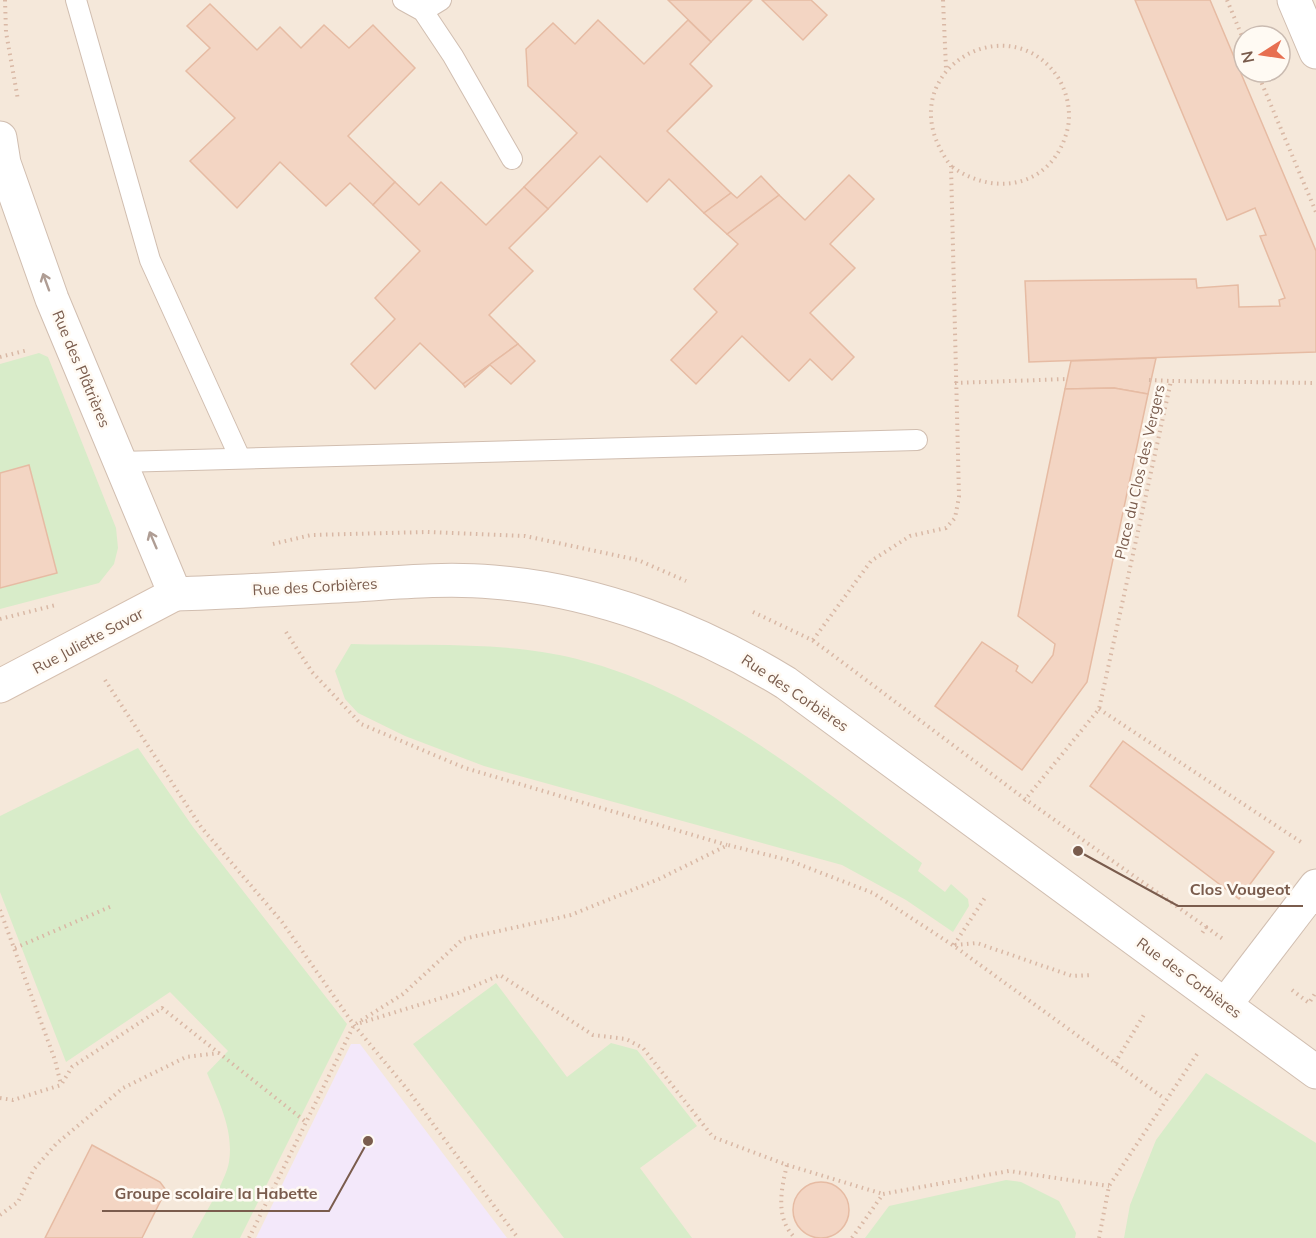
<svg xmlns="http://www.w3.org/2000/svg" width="1316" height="1238" viewBox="0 0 1316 1238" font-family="Mulish,sans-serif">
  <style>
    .residential { fill: #f5e8da; fill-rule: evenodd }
    .education { fill: #f3e8fa }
    .green { fill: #d8ecc9 }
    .building { fill: #f3d5c3; stroke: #e6bba3; stroke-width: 1.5 }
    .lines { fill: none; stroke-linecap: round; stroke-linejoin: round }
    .lane-casing { stroke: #d1beb0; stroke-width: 22 }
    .street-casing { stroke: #d1beb0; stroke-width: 35 }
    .secondary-casing { stroke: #d6c0b0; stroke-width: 35 }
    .path { stroke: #d9b8a5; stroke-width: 4; stroke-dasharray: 1.5 4.5; stroke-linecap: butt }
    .lane { stroke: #fff; stroke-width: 20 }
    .street { stroke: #fff; stroke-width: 33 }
    .secondary { stroke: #fff; stroke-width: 33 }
    .oneway { stroke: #af9d94 }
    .labels { text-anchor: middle; stroke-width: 5; stroke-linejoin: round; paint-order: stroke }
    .street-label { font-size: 15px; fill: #7a5c4d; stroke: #fffaf3 }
    .leader { fill: none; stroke: #7a5c4d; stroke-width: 2 }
    .callout-dot { fill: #7a5c4d; stroke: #fffaf3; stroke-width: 2 }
    .callout-label { font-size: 16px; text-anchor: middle; font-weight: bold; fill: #7a5c4d; stroke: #fffaf3; stroke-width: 5; stroke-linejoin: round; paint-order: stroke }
  </style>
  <rect width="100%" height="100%" fill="#fdf6ec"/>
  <path class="residential" d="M0,0h1316v1238h-1316zM1244,36h36v36h-36z"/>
  <polygon class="education" points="351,1044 360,1044 507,1238 256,1238"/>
  <g class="green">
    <polygon points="39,353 48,357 116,528 118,548 114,564 99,583 0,609 0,588 57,573 29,466 0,473 0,364"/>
    <path d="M351,644c70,2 158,-3 226,15 131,33 238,126 345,204l-4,8 27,21 6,-8 17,15 1,7 -16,26 -47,-32 -64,-35 -358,-99 -79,-30 -47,-23 -13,-14 -10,-28z"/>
    <path d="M138,748l55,79 154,197 -107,214h-48c9,-18 34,-57 37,-76 5,-32 -10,-60 -22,-89l21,-22 -58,-59 -104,70 -66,-170v-76z"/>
    <polygon points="496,983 567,1077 611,1043 637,1050 697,1126 640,1168 692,1238 564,1238 413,1044"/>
    <polygon points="1206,1073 1316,1143 1316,1238 1124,1238 1130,1205 1156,1140"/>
    <polygon points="1006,1180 1021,1182 1059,1201 1076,1233 1075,1238 865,1238 889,1206"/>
  </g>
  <g class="building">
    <polygon points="668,0 752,0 711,42"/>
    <polygon points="762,0 811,0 827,15 803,40"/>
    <polygon points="1135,0 1210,0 1316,251 1316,352 1029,362 1025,281 1196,279 1197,288 1238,285 1239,307 1280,306 1279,300 1285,298 1260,236 1266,235 1255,208 1227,220"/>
    <polygon points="210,4 257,50 280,27 301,48 324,25 349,48 373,25 415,68 348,136 395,182 373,205 350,183 326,206 280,162 237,208 190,161 235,118 186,71 210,48 187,26"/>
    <polygon points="598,20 644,64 688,20 711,42 690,64 712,86 667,131 731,193 704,213 669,179 647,202 600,156 548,209 524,187 577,133 528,86 526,49 553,23 575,44"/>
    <polygon points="849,175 874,199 830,244 855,268 810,313 854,357 832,380 810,359 789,381 742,336 696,384 671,360 717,312 694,289 738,244 727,234 779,195 805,220"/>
    <polygon points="761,176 779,195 727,234 704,213 731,193 737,198"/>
    <polygon points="395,182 419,205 441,182 486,225 524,187 548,209 509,248 533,271 489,315 518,344 463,384 420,343 375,389 351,364 395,319 375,298 420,251 373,205"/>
    <polygon points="518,344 535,361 511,384 490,365 465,387 463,384"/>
    <polygon points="1156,358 1148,394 1114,388 1065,389 1071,361"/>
    <polygon points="1114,388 1148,394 1087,682 1022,770 935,706 982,642 1018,666 1016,671 1032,683 1053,655 1055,644 1018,616 1065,389"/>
    <polygon points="29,465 57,573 0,588 0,473"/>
    <polygon points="1123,741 1274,852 1239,899 1090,786"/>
    <polygon points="92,1145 160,1182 166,1190 142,1238 45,1238"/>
    <circle cx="821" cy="1210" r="28"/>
  </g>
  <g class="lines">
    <g class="lane-casing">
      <g id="lane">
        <polyline points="76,0 150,260 240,458"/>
        <polyline points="403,0 423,11 453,56 512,159"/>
        <polyline points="423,11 441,0"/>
        <polyline points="120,462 917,440"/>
      </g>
    </g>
    <g class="street-casing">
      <g id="street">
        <polyline points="1294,0 1316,52"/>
        <path d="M0,138l4,25 48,136 123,295c61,-2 121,-6 182,-9 45,-3 91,-7 136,-3 104,8 205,47 293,101l530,389"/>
        <polyline points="1225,1005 1316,886"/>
      </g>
    </g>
    <g class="secondary-casing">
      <polyline id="secondary" points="0,686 175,594"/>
    </g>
    <g class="path">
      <polyline points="5,0 6,32 18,100"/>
      <polyline points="943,0 946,68"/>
      <polyline points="1227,0 1244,41"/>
      <polyline points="1257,72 1316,212"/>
      <polyline points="0,357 28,350"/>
      <polyline points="1149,380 1171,381"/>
      <polyline points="955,383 1067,379"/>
      <polyline points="273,544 311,535 427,532 525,536 638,560 686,581"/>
      <polyline points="753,612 812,640 826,650 1025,799 1206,927 1201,935"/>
      <polyline points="0,619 56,605"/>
      <polyline points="286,632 312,672 361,724 465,768 727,845"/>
      <path d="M813,640l58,-79 39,-25 36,-8 9,-10 4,-21 -8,-331c-69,-91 58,-166 108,-87 8,14 12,31 9,48 -13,59 -72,72 -117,39"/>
      <polyline points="105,680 201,827 282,922 354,1025 407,1089 518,1238"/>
      <polyline points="1099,709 1304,844"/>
      <polyline points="1024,801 1099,709 1171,381 1316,383"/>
      <polyline points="0,910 55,1060 61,1085"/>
      <polyline points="1206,927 1223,939"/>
      <polyline points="954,945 986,896"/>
      <polyline points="955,945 977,943 1072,976 1093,975"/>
      <polyline points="15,948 112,906"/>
      <polyline points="1292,990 1309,1003 1316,992"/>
      <path d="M360,1023l98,-30 42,-18 93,60 33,4 17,9 70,89 74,28c-6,25 -12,53 8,73"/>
      <polyline points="1115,1063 1145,1013"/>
      <polyline points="0,1098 13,1100 61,1085 72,1067 162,1008 306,1122"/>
      <polyline points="787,1165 883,1194"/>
      <polyline points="0,1215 18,1202 34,1169 56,1144 123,1088 186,1057 219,1053"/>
      <polyline points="249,1238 354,1025 403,994 463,939 571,915 659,879 728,845 788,860 873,893 954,946 1165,1099"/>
      <polyline points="852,1238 883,1194 1009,1171 1109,1186"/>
      <polyline points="1099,1238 1109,1186 1197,1054"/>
    </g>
    <use href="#lane" class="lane"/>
    <use href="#street" class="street"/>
    <use href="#secondary" class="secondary"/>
  </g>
  <defs><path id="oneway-shaft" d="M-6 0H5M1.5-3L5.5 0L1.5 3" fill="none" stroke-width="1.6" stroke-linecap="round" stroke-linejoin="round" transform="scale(1.5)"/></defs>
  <g class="oneway">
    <use href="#oneway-shaft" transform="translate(46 282) rotate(-110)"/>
    <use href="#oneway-shaft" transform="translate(153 540) rotate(-113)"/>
  </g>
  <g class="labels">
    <g class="street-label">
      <text transform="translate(81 369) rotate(67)" y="5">Rue des Plâtrières</text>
      <text transform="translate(1140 472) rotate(-77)" y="5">Place du Clos des Vergers</text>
      <text transform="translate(315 587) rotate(-3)" y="5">Rue des Corbières</text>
      <text transform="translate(88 641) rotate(-28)" y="5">Rue Juliette Savar</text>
      <text transform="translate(795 693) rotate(34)" y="5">Rue des Corbières</text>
      <text transform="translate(1189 978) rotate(36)" y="5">Rue des Corbières</text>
    </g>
  </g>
  <path class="leader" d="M1078 851L1178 906H1303M368 1141L329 1211H102"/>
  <g class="callout-dot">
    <circle cx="1078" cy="851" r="6"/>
    <circle cx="368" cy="1141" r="6"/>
  </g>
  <g class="callout-label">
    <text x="1240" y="895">Clos Vougeot</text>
    <text x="216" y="1199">Groupe scolaire la Habette</text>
  </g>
  <g transform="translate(1262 54) rotate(258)"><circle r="28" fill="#fffaf3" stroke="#cabbb1" stroke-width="1.5"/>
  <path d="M0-4.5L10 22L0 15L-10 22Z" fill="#e76f51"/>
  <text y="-9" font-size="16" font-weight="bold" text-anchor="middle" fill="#7a5c4d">N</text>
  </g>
</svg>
